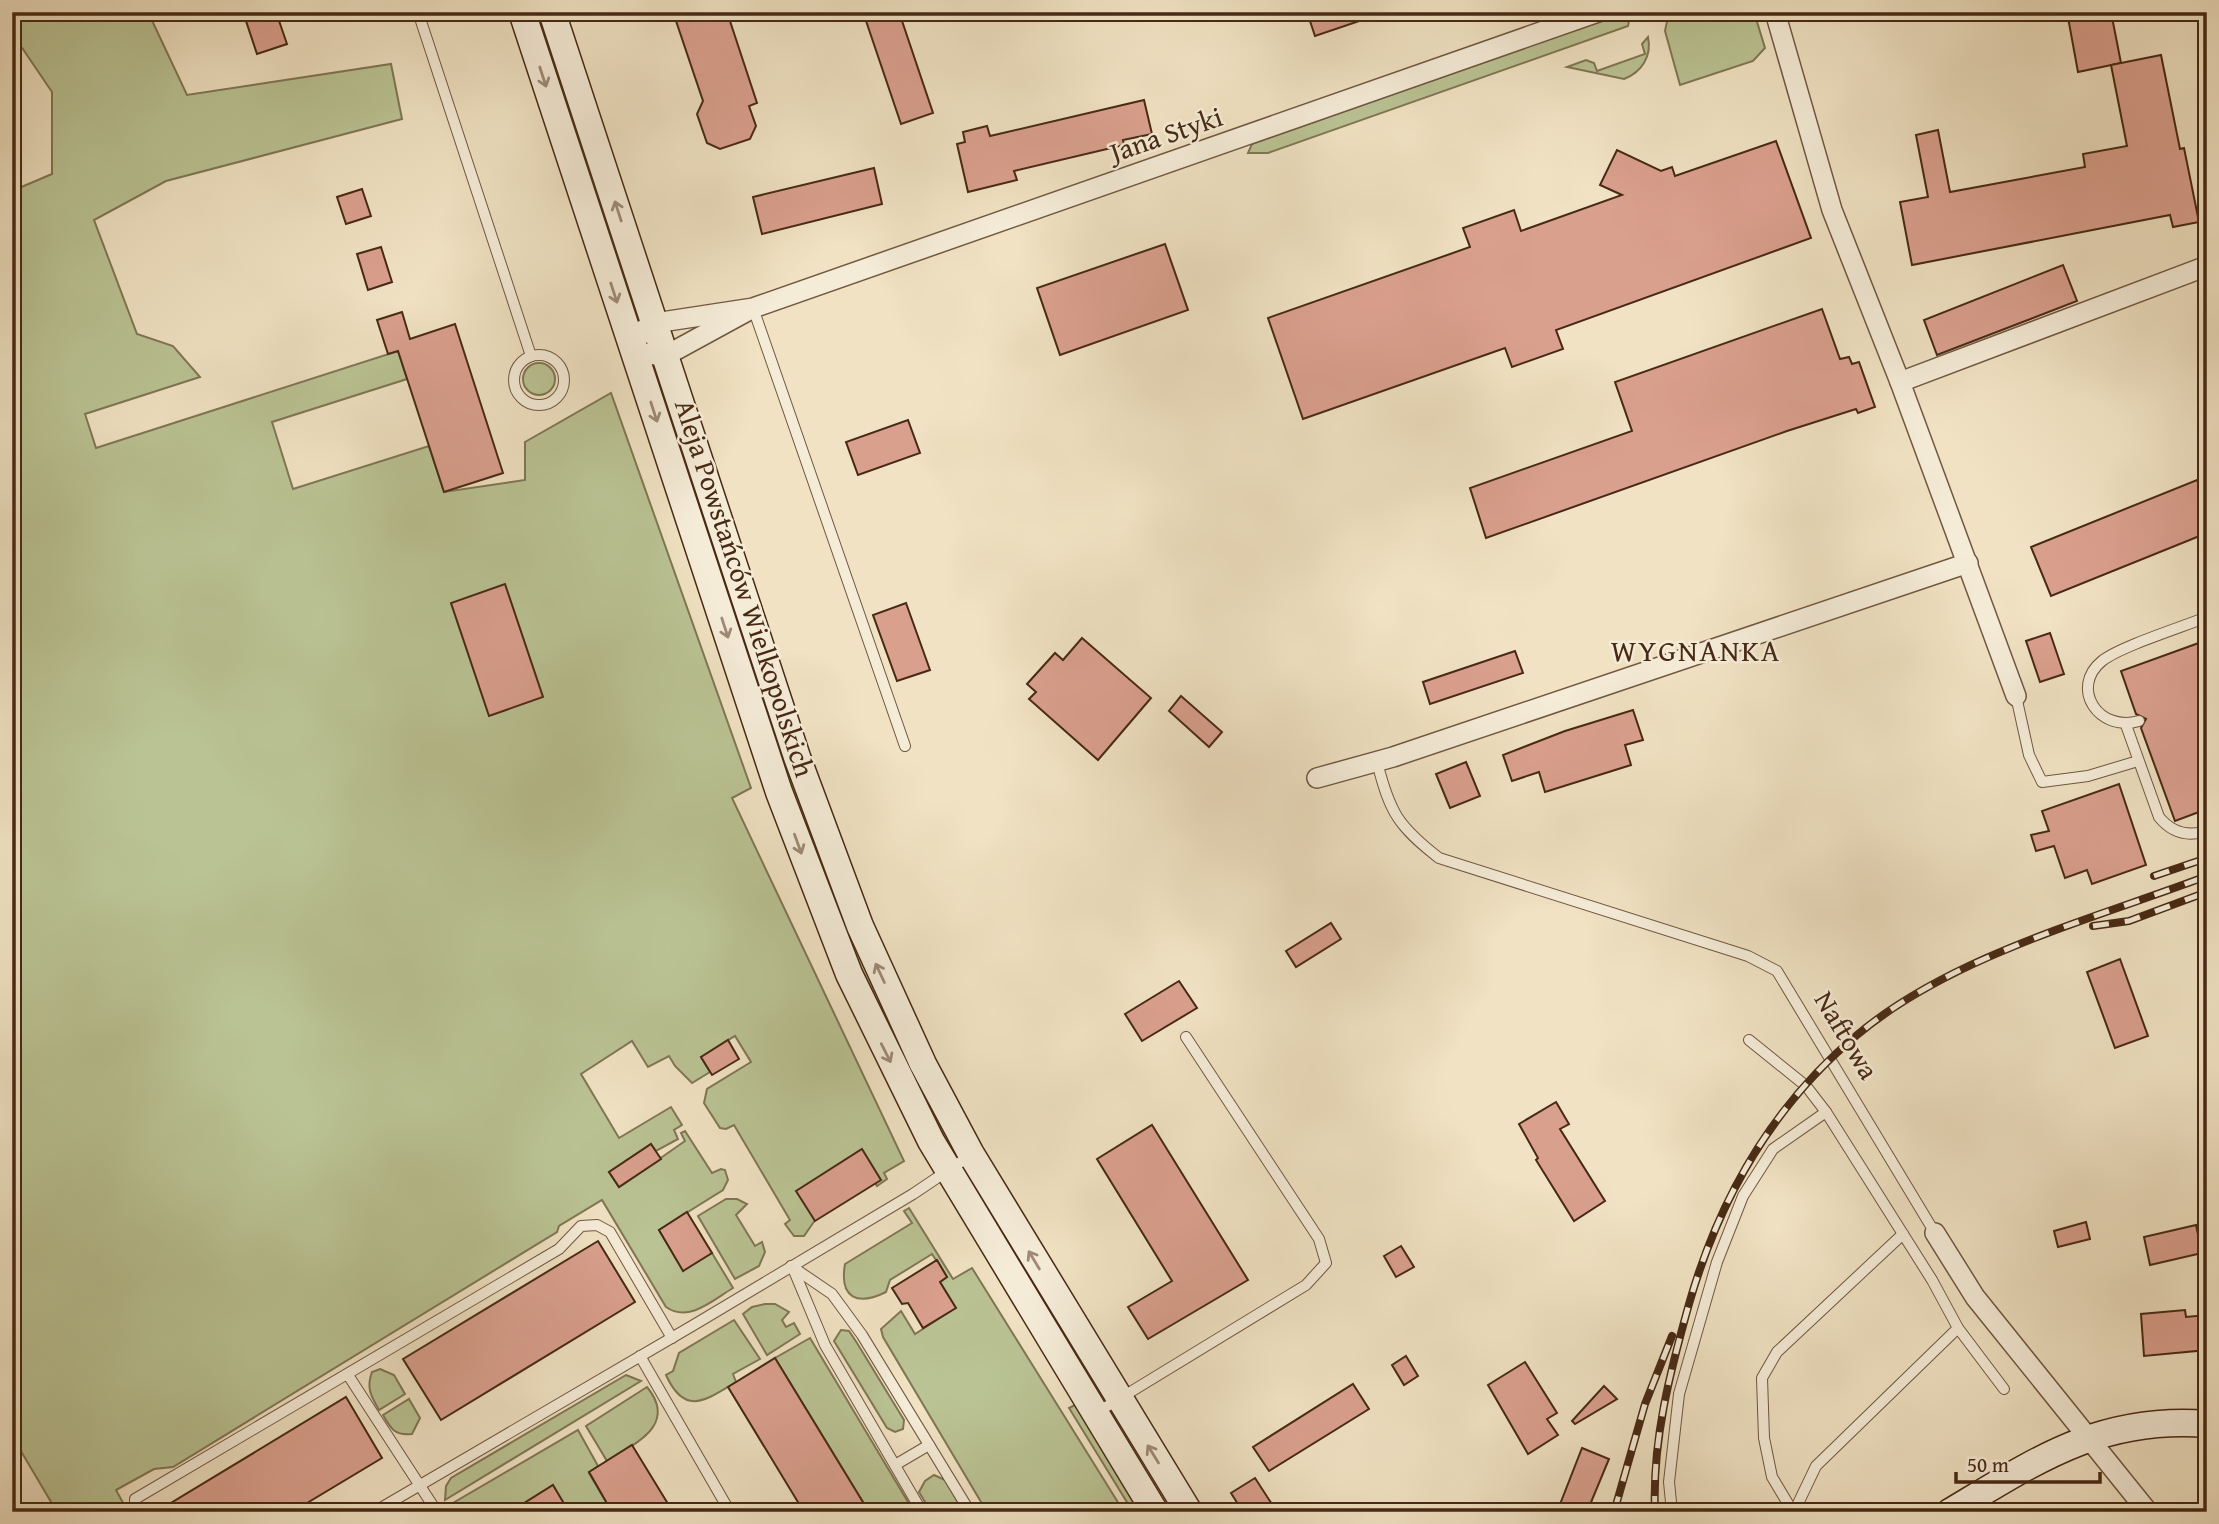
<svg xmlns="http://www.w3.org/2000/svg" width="2219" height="1524" viewBox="0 0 2219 1524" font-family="'Gentium Book Plus',serif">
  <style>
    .green { fill: #bac394; stroke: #807654; stroke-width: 2 }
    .building { fill: #daa08e; stroke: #472914; stroke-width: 2 }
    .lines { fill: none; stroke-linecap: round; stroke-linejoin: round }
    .lane-casing { stroke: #715740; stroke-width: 12 }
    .street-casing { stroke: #715740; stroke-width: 22 }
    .secondary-casing { stroke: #472914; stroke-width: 29 }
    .lane { stroke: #f5ecd8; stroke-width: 10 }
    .street { stroke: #f5ecd8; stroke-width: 19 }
    .secondary { stroke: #f5ecd8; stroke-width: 26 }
    .rail-casing { stroke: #472914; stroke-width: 8 }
    .rail { stroke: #f5ecd8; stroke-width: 5; stroke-dasharray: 16; stroke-linecap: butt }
    .oneway { stroke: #9e8a76 }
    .labels { text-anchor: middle; stroke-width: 5; stroke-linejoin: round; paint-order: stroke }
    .street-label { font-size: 28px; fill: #472914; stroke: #f5ecd8 }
    .neighbourhood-label { font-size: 30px; letter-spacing: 2px; fill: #472914; stroke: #f5ecd8 }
  </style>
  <rect width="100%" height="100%" fill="#f0e2c3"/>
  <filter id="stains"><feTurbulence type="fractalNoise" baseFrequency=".00286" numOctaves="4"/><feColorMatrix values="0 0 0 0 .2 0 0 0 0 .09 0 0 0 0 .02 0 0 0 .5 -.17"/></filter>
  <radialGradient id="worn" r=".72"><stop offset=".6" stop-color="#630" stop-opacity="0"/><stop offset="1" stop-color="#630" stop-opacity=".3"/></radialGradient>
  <g class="green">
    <path d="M12,12h136l39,83 204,-31 11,55 -236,62 -72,39 43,114 36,12 27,31 -115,37 11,34 302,-97 9,28 -135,43 21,67 136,-43 15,46 81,-12v-38l86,-49 140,395 -19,10 172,363 -20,12 3,6 -10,7 -18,-29 -55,79h-10l-9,-12 5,-4 -56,-95 -8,4 -6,-1 -16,-25 3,-14 44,-27 -16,-26 -34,21 9,15 -18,11 -17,-17 -6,-10 -21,11 -16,-26 -51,33 38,64 52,-31 11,18 -8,5 4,9 -22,12 -5,-7 -42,28 10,15 66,-46 -4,-8 4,-2 27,42 9,-4 4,1 3,10 -5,10 -64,40 24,40 29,-17 21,35c-20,12 -44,35 -67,19l-64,-107 -43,26 -2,6 -384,235 -19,2 -38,21 12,22h-71l-45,-76v-1245l40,-17v-82l-40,-59z"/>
    <polygon points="1669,12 1754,12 1765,48 1753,61 1680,85 1665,31"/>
    <polygon points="1617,15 1629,21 1628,26 1268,153 1248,153 1252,144"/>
    <path d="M1648,37c4,19 -6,35 -24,42l-57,-12 19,-7 8,3 3,8 48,-17 -3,-10z"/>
    <circle cx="539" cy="379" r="16"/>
    <polygon points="660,378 951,1138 945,1143 864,981 788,782 656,382"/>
    <polygon points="726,1199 737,1199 747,1204 736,1215 755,1246 762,1242 765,1252 759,1266 735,1279 698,1216"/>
    <path d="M909,1208l44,71 19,-11 152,244h-137l-104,-175 -2,-8 20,-18 14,23 40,-26 -15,-26 7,-5 -15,-23 -42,26 -4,12c-28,14 -47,7 -41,-28l67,-41 -8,-12z"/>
    <polygon points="765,1304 775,1304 789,1312 782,1320 786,1327 794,1323 800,1334 767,1355 743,1314 752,1307"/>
    <path d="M734,1320l26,39 -27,15 3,8c-30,18 -51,35 -70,-7l7,-4 6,-18z"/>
    <polygon points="841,1330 849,1331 857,1343 904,1420 903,1429 895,1432 887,1428 834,1341"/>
    <polygon points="810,1338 914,1512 869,1512 775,1358"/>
    <path d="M380,1369l14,6 11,19 -26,16c-8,-14 -13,-22 -7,-38z"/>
    <polygon points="626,1375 641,1381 445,1500 446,1486 451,1478"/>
    <path d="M647,1387c31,38 -11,56 -40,74l-21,-35z"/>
    <path d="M409,1399l11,19 -8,16c-17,2 -21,-5 -29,-19z"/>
    <polygon points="1077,1404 1144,1512 1133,1512 1069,1408"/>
    <polygon points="578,1430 598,1466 589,1473 612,1512 449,1512 446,1507"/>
    <polygon points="934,1475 945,1480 964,1512 931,1512 919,1492 925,1481"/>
  </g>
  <g class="building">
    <polygon points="243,12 276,12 287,44 257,54"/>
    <polygon points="673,12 727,12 757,103 749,106 756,126 750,139 720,149 707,143 697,114 703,101"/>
    <polygon points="863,12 899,12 933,113 901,124"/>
    <polygon points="1307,12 1377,12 1377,15 1315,36"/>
    <polygon points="2067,12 2111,12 2121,63 2078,72"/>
    <polygon points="2161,55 2180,149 2184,148 2199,222 2173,227 2170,215 1912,265 1900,202 1928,197 1916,135 1938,130 1950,192 2085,167 2083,154 2127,146 2111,65"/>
    <polygon points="1144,100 1152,134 1123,140 1124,145 1014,171 1017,180 968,192 957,144 965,142 963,132 987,126 990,136"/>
    <polygon points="1776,141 1811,238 1556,330 1563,349 1512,367 1505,348 1303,419 1268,318 1470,247 1463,228 1514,210 1521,231 1622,195 1600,185 1617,150 1661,171 1672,167 1675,176"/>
    <polygon points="874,168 882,204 762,234 753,197"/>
    <polygon points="362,189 371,216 346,224 337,197"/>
    <polygon points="1165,244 1188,310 1060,355 1037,288"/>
    <polygon points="381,247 392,282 368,290 357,254"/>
    <polygon points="2063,265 2077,301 1937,355 1924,320"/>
    <polygon points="1822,309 1840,359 1849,357 1852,364 1859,362 1875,407 1858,413 1856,409 1787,431 1486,538 1470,488 1632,431 1615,382"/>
    <polygon points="402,312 410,339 455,324 503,473 444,492 398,351 388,354 377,320"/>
    <polygon points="908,420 920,453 858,475 846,442"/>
    <polygon points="2197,480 2207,504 2207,533 2051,596 2031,547"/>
    <polygon points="505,584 543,697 489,716 451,603"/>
    <polygon points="906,603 930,670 897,681 873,615"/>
    <polygon points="2050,633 2064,674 2040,682 2026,641"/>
    <polygon points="1082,638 1151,698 1098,760 1029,699 1036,692 1027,684 1055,653 1063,660"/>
    <polygon points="2207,640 2207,809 2175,821 2141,728 2146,719 2136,714 2121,671"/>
    <polygon points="1515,651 1523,673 1430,704 1423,682"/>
    <polygon points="1181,696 1222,732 1209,747 1169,711"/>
    <polygon points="1633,710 1643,740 1625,745 1631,765 1545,792 1539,772 1512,781 1503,755 1565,731"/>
    <polygon points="1466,762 1480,796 1450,808 1436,774"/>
    <polygon points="2119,784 2146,865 2092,884 2087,870 2065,878 2054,846 2036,851 2031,835 2049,831 2042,811"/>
    <polygon points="1331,923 1341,939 1296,967 1286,951"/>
    <polygon points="2120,959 2148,1036 2115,1048 2087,972"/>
    <polygon points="1179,981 1197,1008 1142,1041 1125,1014"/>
    <polygon points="728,1040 739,1059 712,1075 701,1057"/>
    <polygon points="1556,1102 1569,1124 1560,1129 1605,1201 1574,1221 1536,1160 1538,1158 1519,1124"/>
    <polygon points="1152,1125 1248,1280 1148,1339 1128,1307 1172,1281 1097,1159"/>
    <polygon points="651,1144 661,1159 619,1187 609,1172"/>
    <polygon points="862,1149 881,1180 815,1221 796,1191"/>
    <polygon points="687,1212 712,1253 683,1271 659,1230"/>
    <polygon points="2086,1222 2090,1239 2058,1247 2054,1231"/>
    <polygon points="2196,1225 2202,1253 2150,1265 2144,1237"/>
    <polygon points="598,1241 635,1302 441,1420 403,1359"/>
    <polygon points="1401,1246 1414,1267 1396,1277 1384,1256"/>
    <polygon points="937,1260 947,1277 940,1282 956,1308 923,1328 908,1303 902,1304 892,1288"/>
    <polygon points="2185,1310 2186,1317 2207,1315 2207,1350 2144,1356 2141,1314"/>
    <polygon points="1406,1356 1418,1376 1404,1385 1392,1365"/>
    <polygon points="775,1358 869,1512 804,1512 728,1387"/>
    <polygon points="1525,1362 1557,1413 1547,1419 1558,1435 1528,1454 1488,1385"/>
    <polygon points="1353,1384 1369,1409 1269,1471 1253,1447"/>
    <polygon points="1604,1386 1617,1399 1575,1424 1572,1421"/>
    <polygon points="346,1397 382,1458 292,1512 156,1512"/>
    <polygon points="632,1445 673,1512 612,1512 589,1472"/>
    <polygon points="1582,1448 1609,1459 1587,1512 1557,1512"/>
    <polygon points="1255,1478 1277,1512 1243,1512 1231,1493"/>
    <polygon points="553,1485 569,1512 510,1512"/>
  </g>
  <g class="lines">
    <g class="lane-casing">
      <g id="lane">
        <polyline points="418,12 531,356"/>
        <polyline points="753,308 905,746"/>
        <circle cx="539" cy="380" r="25"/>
        <polyline points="2016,696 2029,755 2042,782 2088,776 2138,761"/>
        <path d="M2139,721c-40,12 -70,-33 -37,-60 17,-14 80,-34 105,-44"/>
        <path d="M2126,725l33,92c13,16 29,20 48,14"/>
        <path d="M1377,762c13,51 21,64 62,96l309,98 29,15 158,262"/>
        <polyline points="1749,1040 1806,1086 1826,1112 1932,1280 1958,1328 1816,1466 1794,1512"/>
        <polyline points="791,1266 832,1294 862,1335 970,1512"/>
        <polyline points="792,1266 825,1345 922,1512"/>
        <polyline points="1958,1328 2004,1389"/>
        <polyline points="640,1356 730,1512"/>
        <polyline points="348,1375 437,1512"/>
        <polyline points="1096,1413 1306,1285 1326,1263 1319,1239 1186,1037"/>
        <polyline points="895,1465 929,1445"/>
        <polyline points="135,1512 135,1499 559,1249 581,1226 597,1225 610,1232 672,1338"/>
        <polyline points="374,1512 692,1326 913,1194 971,1155"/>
        <polyline points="1672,1512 1669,1482 1679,1394 1717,1262 1743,1196 1773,1149 1826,1112"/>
        <polyline points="1793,1512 1772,1477 1764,1438 1762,1378 1777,1352 1903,1234"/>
      </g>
    </g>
    <g class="street-casing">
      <g id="street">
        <polyline points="1775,12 1832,210 1900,382 2016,696"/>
        <polyline points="753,308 665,356 647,354 632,348 643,330 655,323 753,308 1598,12"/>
        <polyline points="1900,382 2207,266"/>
        <polyline points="1317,778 1393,757 1968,563"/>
        <polyline points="1935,1233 1975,1297 2148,1512"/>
      </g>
    </g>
    <g class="secondary-casing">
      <g id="secondary">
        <polyline points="522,12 779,792 849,974 931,1141 1155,1512"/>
        <polyline points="552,12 797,757 860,926 923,1064 971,1154 1189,1512"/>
        <path d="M1950,1512c87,-52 150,-96 257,-88"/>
      </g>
    </g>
    <use href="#lane" class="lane"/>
    <use href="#street" class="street"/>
    <use href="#secondary" class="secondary"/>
    <g class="rail-casing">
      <g id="rail">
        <polyline points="2154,876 2207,858"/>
        <polyline points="2093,926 2129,921 2207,892"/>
        <polyline points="1614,1512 1645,1404 1672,1336"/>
        <path d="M1655,1512c-3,-71 15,-140 34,-208 30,-105 83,-198 168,-269 94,-79 236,-116 350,-159"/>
      </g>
    </g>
    <use href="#rail" class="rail"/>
  </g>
  <defs><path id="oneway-shaft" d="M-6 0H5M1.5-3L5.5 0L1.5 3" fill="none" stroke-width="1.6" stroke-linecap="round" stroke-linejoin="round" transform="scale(1.75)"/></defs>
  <g class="oneway">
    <use href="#oneway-shaft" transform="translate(543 77) rotate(72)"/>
    <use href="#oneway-shaft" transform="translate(618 211) rotate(-108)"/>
    <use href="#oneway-shaft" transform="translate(614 293) rotate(72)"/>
    <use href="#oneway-shaft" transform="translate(654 412) rotate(72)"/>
    <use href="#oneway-shaft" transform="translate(725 628) rotate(72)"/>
    <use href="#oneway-shaft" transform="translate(798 844) rotate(70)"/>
    <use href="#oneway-shaft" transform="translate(880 973) rotate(-115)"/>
    <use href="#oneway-shaft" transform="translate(886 1053) rotate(63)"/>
    <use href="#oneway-shaft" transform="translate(1034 1260) rotate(-121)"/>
    <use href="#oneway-shaft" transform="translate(1153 1454) rotate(-122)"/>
  </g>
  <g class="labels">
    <g class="street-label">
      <text transform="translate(1166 134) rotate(-19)" y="10">Jana Styki</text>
      <text transform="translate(745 588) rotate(72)" y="10">Aleja Powstańców Wielkopolskich</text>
      <text transform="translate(1847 1035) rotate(59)" y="10">Naftowa</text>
    </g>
    <g class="neighbourhood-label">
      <text x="1696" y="661">WYGNANKA</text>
    </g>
  </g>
  <rect width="2219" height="1524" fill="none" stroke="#f0e2c3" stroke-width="42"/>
  <rect x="14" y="14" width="2191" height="1496" fill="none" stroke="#472914" stroke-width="3.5"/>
  <rect x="21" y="21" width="2177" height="1482" fill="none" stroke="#472914" stroke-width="2"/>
  <path d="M1956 1472v10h144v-10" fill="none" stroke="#472914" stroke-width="3.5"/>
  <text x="1967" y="1472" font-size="21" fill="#472914" stroke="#f5ecd8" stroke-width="5" paint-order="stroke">50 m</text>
  <rect width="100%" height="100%" filter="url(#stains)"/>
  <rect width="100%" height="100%" fill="url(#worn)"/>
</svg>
